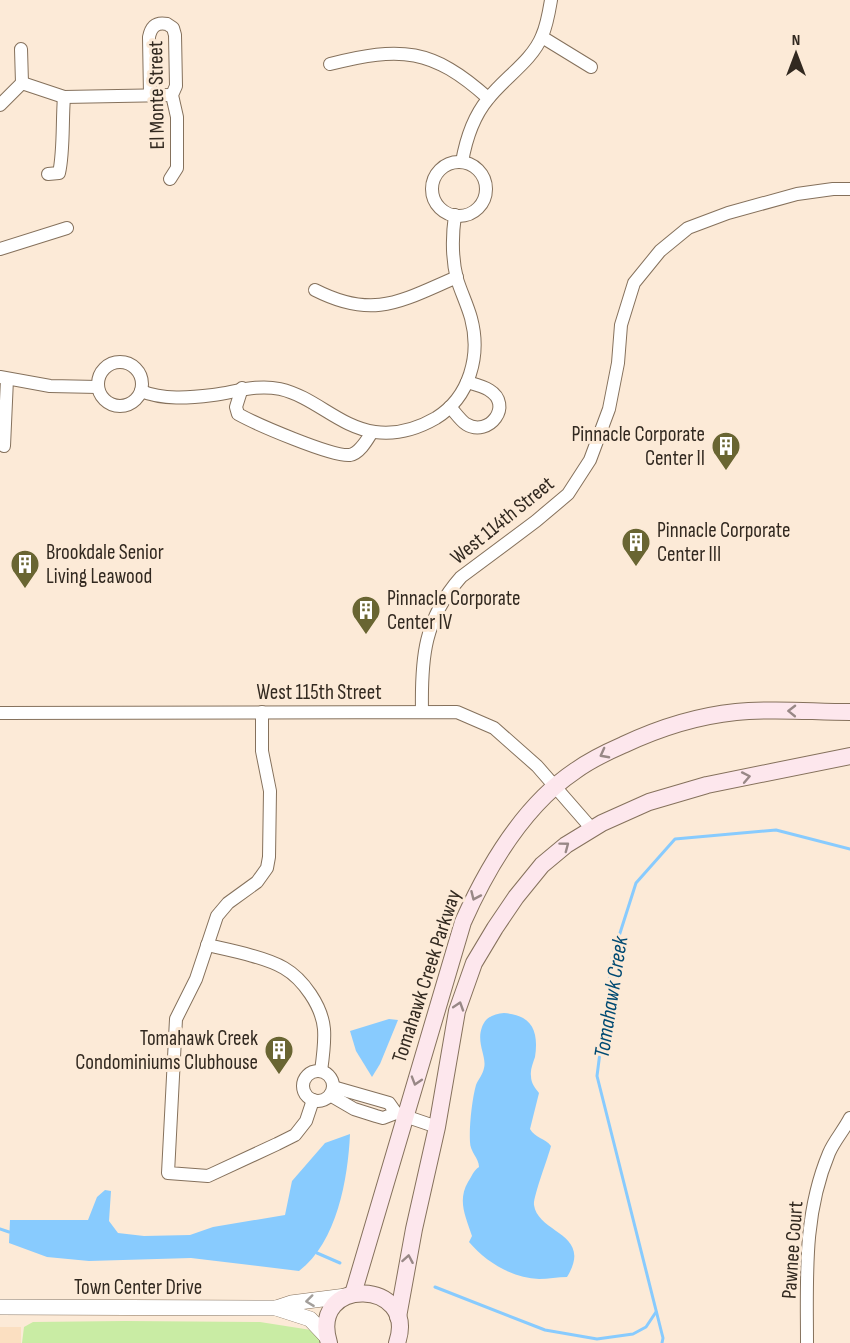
<svg xmlns="http://www.w3.org/2000/svg" width="850" height="1343" viewBox="0 0 850 1343" font-family="'Sofia Sans Condensed',sans-serif">
  <style>
    .built { fill: #fbdfc1 }
    .green { fill: #c9eca4 }
    .water { fill: #88cbfe }
    .lines { fill: none; stroke-linecap: round; stroke-linejoin: round }
    .stream { stroke: #88cbfe; stroke-width: 3 }
    .minor-casing { stroke: #85715c; stroke-width: 14 }
    .tertiary-casing { stroke: #85715c; stroke-width: 16 }
    .secondary-casing { stroke: #85715c; stroke-width: 18 }
    .minor { stroke: #fff; stroke-width: 12 }
    .tertiary { stroke: #fff; stroke-width: 15 }
    .secondary { stroke: #fde7ed; stroke-width: 16 }
    .oneway { stroke: #988886 }
    .oneway2 { stroke: #a39f9b }
    .labels { text-anchor: middle; stroke-width: 6; stroke-linejoin: round; paint-order: stroke }
    .street-label { font-size: 21px; fill: #322920; stroke: #fcead7 }
    .poi-label { font-size: 21px; fill: #322920; stroke: #fcead7; text-anchor: start }
    .water-label { font-size: 22px; font-style: italic; fill: #014a72; stroke: #fcead7 }
  </style>
  <rect width="100%" height="100%" fill="#fcead7"/>
  <rect class="built" x="0" y="1327" width="21" height="16"/>
  <polygon class="green" points="125,1321 260,1322 311,1330 328,1343 22,1343 24,1327 33,1322"/>
  <g class="water">
    <path d="M504,1013c28,2 35,18 31,44 -2,6 -5,13 -4,19 0,7 4,12 8,17l-9,36c5,9 15,9 21,17 -3,12 -18,51 -17,59 4,29 60,28 33,72 -9,0 -19,2 -28,2 -27,-1 -53,-17 -70,-37l3,-6c-6,-19 -15,-35 -4,-54 4,-6 5,-11 11,-15 0,-9 -9,-15 -9,-25 -1,-15 2,-43 6,-57 2,-5 7,-11 8,-17 3,-11 -8,-25 -2,-41 4,-11 13,-13 22,-14z"/>
    <polygon points="389,1019 398,1020 380,1064 372,1077 356,1051 350,1031"/>
    <path d="M350,1134c-2,45 -13,108 -51,137l-108,-13 -102,3 -42,-4 -38,-14 1,-23h78l9,-23 8,-7 6,1 -2,30 9,12 26,3 46,-1 23,-8 72,-12 7,-34 33,-38z"/>
  </g>
  <g class="lines">
    <g class="stream">
      <polyline points="0,1229 9,1232"/>
      <polyline points="317,1253 340,1263"/>
      <polyline points="435,1287 545,1330 597,1339 633,1334 646,1327 656,1312"/>
      <polyline points="662,1343 663,1338 597,1076 612,958 636,883 675,839 776,830 850,849"/>
    </g>
    <g class="minor-casing">
      <g id="minor">
        <polyline points="542,37 591,67"/>
        <polyline points="21,49 22,83"/>
        <path d="M330,64c71,-18 102,-16 158,34"/>
        <path d="M150,95l-1,-58c2,-10 7,-15 18,-13l6,4 2,7 1,51 -4,9 5,22v51l-7,11"/>
        <polyline points="0,105 22,83 64,97 172,95"/>
        <path d="M462,162c4,-23 11,-45 26,-63 16,-21 44,-38 54,-63 5,-11 7,-24 9,-36"/>
        <circle cx="459" cy="189" r="27"/>
        <path d="M48,174l11,-1c5,-22 3,-52 5,-76"/>
        <polyline points="0,249 67,228"/>
        <path d="M315,290c59,30 86,11 142,-13"/>
        <circle cx="120" cy="384" r="22"/>
        <polyline points="0,377 50,386 98,387"/>
        <path d="M242,388l-6,19 2,7c18,10 94,43 112,41 10,-2 17,-15 22,-23"/>
        <path d="M141,391c22,9 48,7 72,4 23,-3 43,-11 67,-6 35,8 59,38 95,43 22,3 42,-3 61,-14 34,-21 45,-63 35,-100 -4,-14 -10,-26 -14,-39 -5,-20 -5,-43 -2,-64"/>
        <path d="M450,407c5,5 10,13 16,17 23,14 48,-19 23,-34 -6,-4 -15,-6 -22,-8"/>
        <polyline points="4,446 7,379"/>
        <path d="M422,711c-1,-53 2,-92 39,-134l75,-56 32,-27 22,-34 19,-51 9,-46 3,-38 13,-42 26,-32 28,-23 40,-15 69,-19 36,-5h17"/>
        <polyline points="262,712 262,751 270,791 269,857 267,868 257,882 228,903 217,916 196,979 176,1019 168,1173 208,1176 277,1144 295,1135 306,1121 313,1100"/>
        <polyline points="0,713 457,712 494,728 537,766 592,829"/>
        <path d="M207,945c22,5 58,12 77,23 19,11 38,38 40,61 1,13 -1,28 -3,42"/>
        <circle cx="318" cy="1086" r="15"/>
        <polyline points="333,1087 389,1103 396,1113"/>
        <polyline points="330,1095 354,1109 376,1116 383,1118 396,1113 437,1127"/>
        <path d="M807,1343c0,-66 -4,-128 22,-190 5,-12 15,-23 21,-35"/>
      </g>
    </g>
    <g class="tertiary-casing">
      <g id="tertiary">
        <polyline points="0,1307 276,1308 310,1319 326,1336"/>
        <polyline points="276,1308 291,1303 346,1296"/>
      </g>
    </g>
    <g class="secondary-casing">
      <g id="secondary">
        <path d="M353,1294l110,-372c25,-56 60,-116 112,-151 15,-11 32,-19 48,-26 36,-17 74,-29 113,-33 38,-4 77,0 114,0"/>
        <polyline points="398,1317 414,1229 437,1127 457,1011 474,963 495,928 516,897 542,865 566,845 602,823 649,802 707,785 850,756"/>
        <path d="M329,1343c-21,-68 90,-64 68,0"/>
      </g>
    </g>
    <use href="#minor" class="minor"/>
    <use href="#tertiary" class="tertiary"/>
    <use href="#secondary" class="secondary"/>
  </g>
  <defs><path id="oneway-chevron" d="M-2-3.5L2.5 0L-2 3.5" fill="none" stroke-width="1.6" stroke-linecap="round" stroke-linejoin="round" transform="scale(1.5)"/></defs>
  <g class="oneway">
    <use href="#oneway-chevron" transform="translate(792 711) rotate(-179)"/>
    <use href="#oneway-chevron" transform="translate(604 754) rotate(152)"/>
    <use href="#oneway-chevron" transform="translate(746 777) rotate(-11)"/>
    <use href="#oneway-chevron" transform="translate(565 846) rotate(-37)"/>
    <use href="#oneway-chevron" transform="translate(475 896) rotate(114)"/>
    <use href="#oneway-chevron" transform="translate(459 1006) rotate(-72)"/>
    <use href="#oneway-chevron" transform="translate(416 1081) rotate(107)"/>
    <use href="#oneway-chevron" transform="translate(408 1259) rotate(-80)"/>
  </g>
  <use class="oneway2" href="#oneway-chevron" transform="translate(310 1301) rotate(173)"/>
  <defs>
    <g id="building-pin" transform="scale(1.5)"><path d="M0 17L-7.5 6A9.5 9.5 0 1 1 7.5 6Z" fill="#696532" stroke="#fcead7"/><path d="M-4-6H4V6H1V3H-1V6H-4ZM-2.5-4.3h1.7v1.8h-1.7ZM.8-4.3h1.7v1.8H.8ZM-2.5-1h1.7V.8h-1.7ZM.8-1h1.7V.8H.8Z" fill="#fff"/></g>
  </defs>
  <g fill-rule="evenodd">
    <use href="#building-pin" x="726" y="446"/>
    <use href="#building-pin" x="636" y="542"/>
    <use href="#building-pin" x="25" y="564"/>
    <use href="#building-pin" x="366" y="610"/>
    <use href="#building-pin" x="279" y="1050"/>
  </g>
  <g class="labels">
    <g class="street-label">
      <text transform="translate(156 95) rotate(-91)" y="7">El Monte Street</text>
      <text transform="translate(502 520) rotate(-39)" y="7">West 114th Street</text>
      <text x="319" y="699">West 115th Street</text>
      <text transform="translate(426 976) rotate(-72)" y="7">Tomahawk Creek Parkway</text>
      <text transform="translate(792 1250) rotate(-86)" y="7">Pawnee Court</text>
      <text x="138" y="1294">Town Center Drive</text>
    </g>
    <g class="poi-label">
      <text x="705" y="441" text-anchor="end">Pinnacle Corporate<tspan x="705" dy="24">Center II</tspan></text>
      <text x="657" y="537">Pinnacle Corporate<tspan x="657" dy="24">Center III</tspan></text>
      <text x="46" y="559">Brookdale Senior<tspan x="46" dy="24">Living Leawood</tspan></text>
      <text x="387" y="605">Pinnacle Corporate<tspan x="387" dy="24">Center IV</tspan></text>
      <text x="258" y="1045" text-anchor="end">Tomahawk Creek<tspan x="258" dy="24">Condominiums Clubhouse</tspan></text>
    </g>
    <g class="water-label">
      <text transform="translate(610 997) rotate(-81)" y="8">Tomahawk Creek</text>
    </g>
  </g>
  <g transform="translate(796 54)" stroke="#fcead7" stroke-width="4.5" paint-order="stroke">
  <path d="M0-4.5L10 22L0 15L-10 22Z" fill="#322920"/>
  <text y="-9" font-size="16" font-weight="bold" text-anchor="middle" fill="#322920">N</text>
  </g>
</svg>
